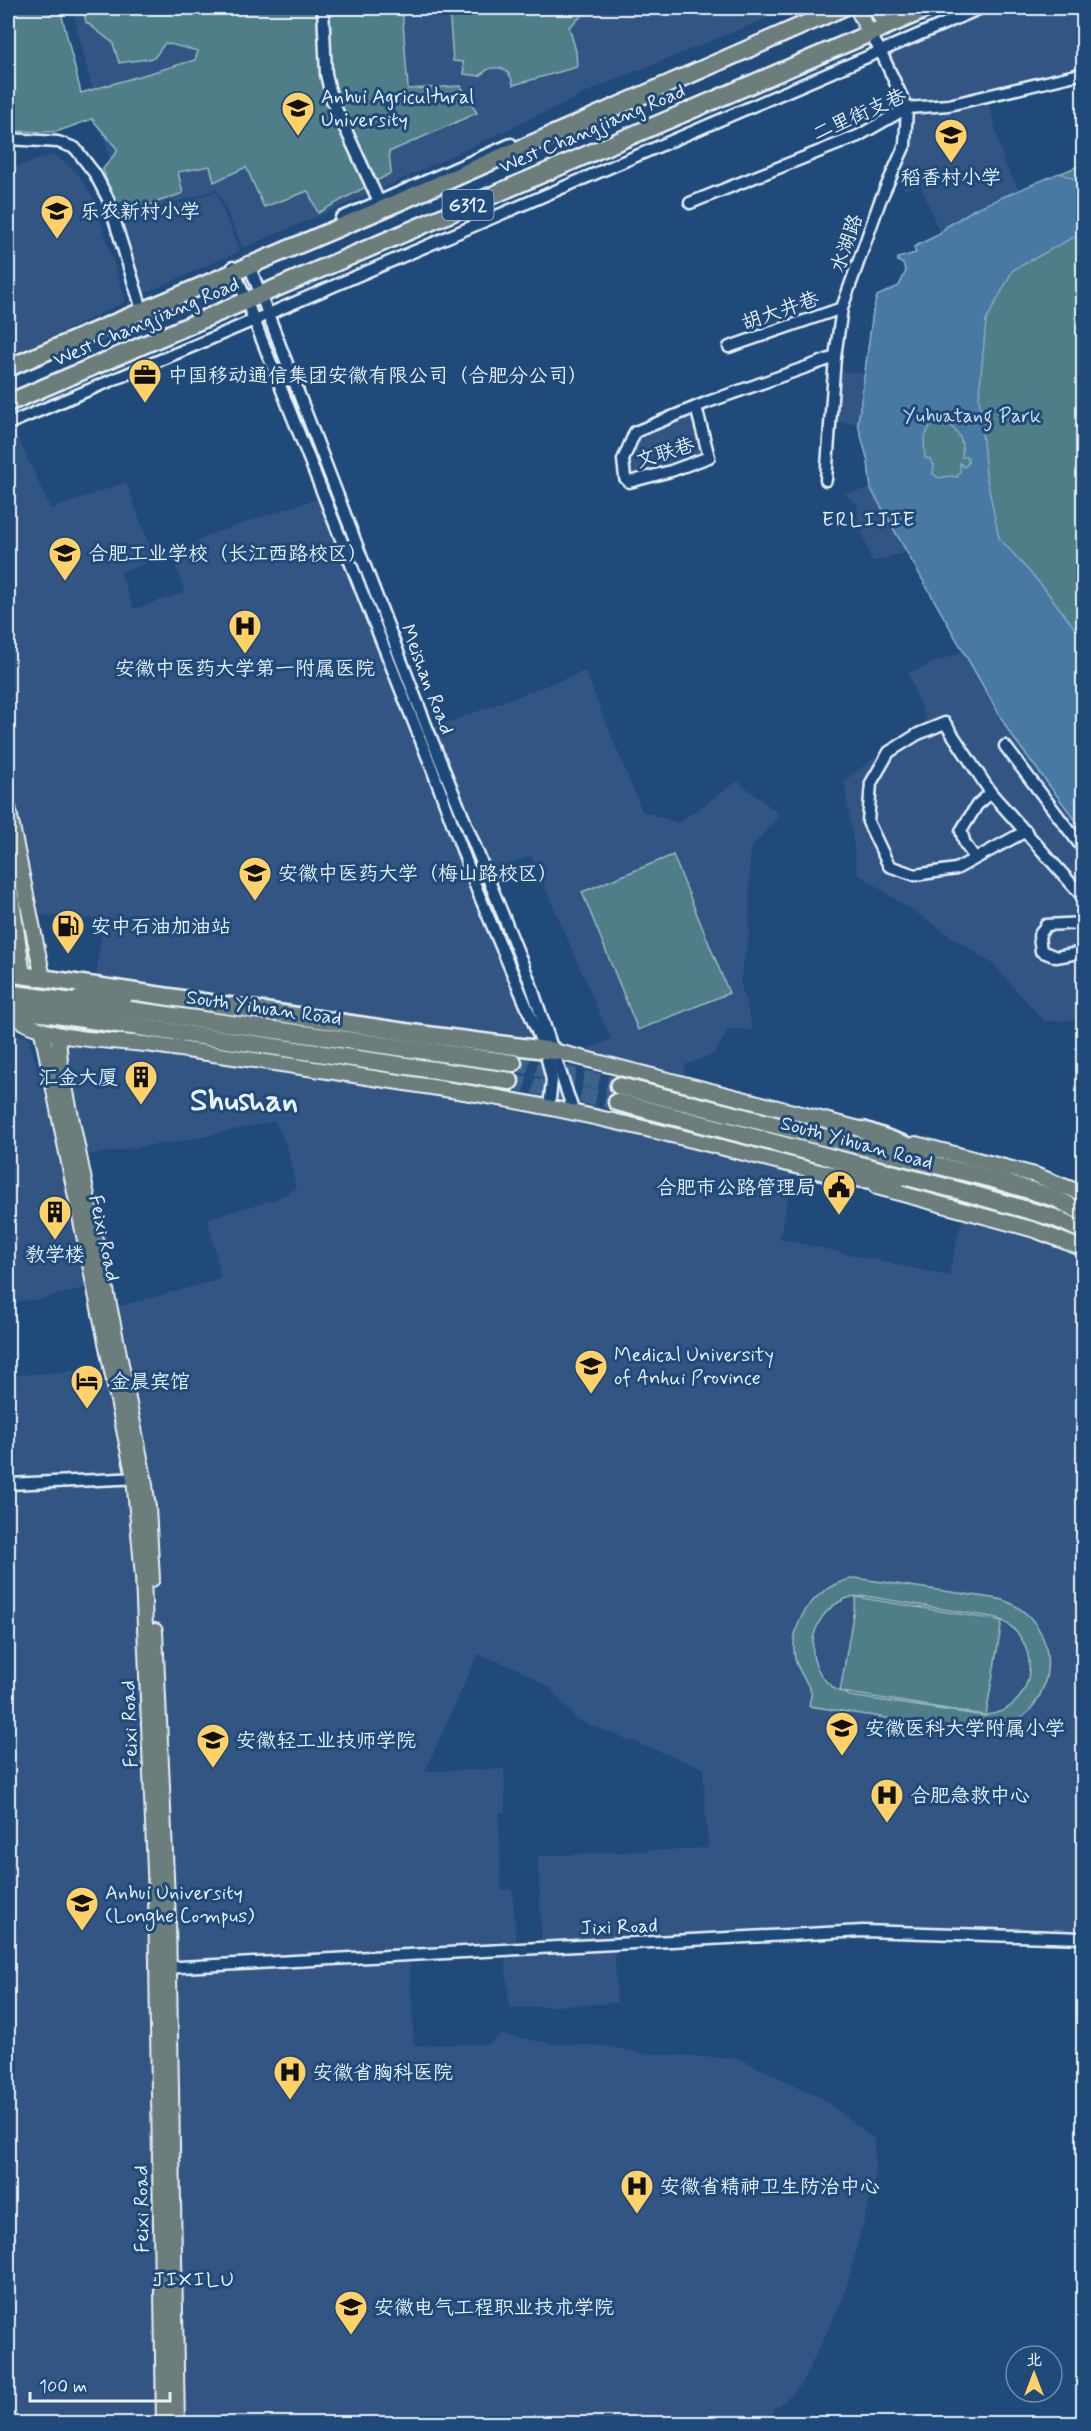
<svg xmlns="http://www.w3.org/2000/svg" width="1091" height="2431" viewBox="0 0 1091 2431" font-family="Mynerve,'LXGW WenKai TC',sans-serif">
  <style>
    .built { fill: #335584; fill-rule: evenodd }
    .green { fill: #4f7e89; stroke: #9cb8c0; stroke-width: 1.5; fill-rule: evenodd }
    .water { fill: #4679a3; stroke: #87a9c5; stroke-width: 1.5; fill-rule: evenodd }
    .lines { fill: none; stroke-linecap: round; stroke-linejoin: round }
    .highway-tunnel { stroke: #3d638d; stroke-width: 16; stroke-dasharray: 16 8; stroke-linecap: butt }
    .minor-casing { stroke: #e8f1f8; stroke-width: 15 }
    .major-casing { stroke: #e8f1f8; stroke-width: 18 }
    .highway-casing { stroke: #e8f1f8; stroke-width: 21 }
    .minor { stroke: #1f4a7a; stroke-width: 10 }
    .major { stroke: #6c7e7c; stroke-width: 14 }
    .highway { stroke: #6c7e7c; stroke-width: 16 }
    .labels { text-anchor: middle; stroke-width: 6; stroke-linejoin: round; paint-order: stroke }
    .shield { fill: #1f4a7a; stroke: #acbfd2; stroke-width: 1.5 }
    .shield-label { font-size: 18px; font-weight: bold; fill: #e8f1f8 }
    .poi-label { font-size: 20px; fill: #e8f1f8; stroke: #1f4a7a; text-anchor: start }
    .street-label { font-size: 20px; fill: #e8f1f8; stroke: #1f4a7a }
    .park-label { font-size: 20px; fill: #d1e0e7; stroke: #1f4a7a }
    .neighbourhood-label { font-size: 21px; letter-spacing: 1.5px; fill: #e8f1f8; stroke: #1f4a7a }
    .town-label { font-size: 32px; font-weight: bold; fill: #e8f1f8; stroke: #1f4a7a }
  </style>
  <rect width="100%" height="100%" fill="#1f4a7a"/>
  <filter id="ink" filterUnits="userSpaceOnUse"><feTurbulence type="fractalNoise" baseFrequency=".0167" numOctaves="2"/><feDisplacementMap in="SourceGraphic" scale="12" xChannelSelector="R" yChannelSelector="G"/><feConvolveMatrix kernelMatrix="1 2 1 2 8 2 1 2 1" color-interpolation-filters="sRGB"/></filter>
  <g filter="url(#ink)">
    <g class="built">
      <polygon points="72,8 792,8 603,85 375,192 243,248 217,189 125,219"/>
      <polygon points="981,8 1083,8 1083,73 987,96 1004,163 1019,190 975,209 946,227 940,234 921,186 904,189 896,165 907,108 880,50"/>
      <polygon points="54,154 78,174 93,198 126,301 8,359 8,170"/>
      <polygon points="216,192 240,251 141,295 120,223"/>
      <polygon points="834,371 864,373 858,424 830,421"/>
      <polygon points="696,407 709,457 629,482 623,460 635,432"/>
      <polygon points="11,423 51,509 126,482 155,560 120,573 134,609 185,592 173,558 205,536 325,496 545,1050 95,986 103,920 29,914 8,807 8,424"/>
      <polygon points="871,489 906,552 872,562 858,521 858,505 843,493"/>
      <polygon points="964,651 1010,733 1083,830 1083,1020 1044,1021 993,964 858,874 844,781 903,736 928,725 908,673"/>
      <polygon points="585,671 642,811 678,823 738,781 780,815 750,849 749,935 740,981 753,1030 729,1029 714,1054 685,1065 684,1084 573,1056 611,1039 531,855 486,874 428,730"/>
      <polygon points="8,1034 28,1037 84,1234 94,1286 36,1300 8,1302"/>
      <path d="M58,1035l358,50 378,82 -14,72 169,37 15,-66 119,39v689l-220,-7 -249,13 3,59 -108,5 -4,-59 -96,6 5,90 75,-1 12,-9 56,9 51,2 31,7 102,6 84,41 49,39 1,40 -32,120 -42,86 -22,21 -6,1v16h-596l-20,-732 -5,-121 -43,-261 112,-30 -13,-61 66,-18 22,-11 -8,-39 -13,-29 -87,19 -108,16zM478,1654l38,14 33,19 28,33 126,48 5,80 -170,8 4,91 -25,1 -5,-58h-11l-2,-78h6l-1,-43 -79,2z"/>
      <polygon points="111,1368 143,1577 164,2423 8,2424 8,1376"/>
    </g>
    <g class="green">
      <polygon points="8,8 60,8 81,93 195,60 198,51 165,43 154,58 119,63 113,43 86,22 83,8 402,8 408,89 461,86 477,113 389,152 391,173 318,213 308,191 264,207 246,167 214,182 210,166 178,172 183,193 118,216 103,169 118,150 92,119 56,132 8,131"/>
      <path d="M449,8h142l-22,19 7,24 1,16 -64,18c-2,-19 -22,-23 -33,-9l-16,-2 -1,-12 -10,-1z"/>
      <polygon points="1083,164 1083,830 1010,733 871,489 868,461 858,424 873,312 877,296 899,286 906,271 903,264 898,261 898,258 916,253 914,247 940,234 946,227 975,209"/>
      <polygon points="673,855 729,993 638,1030 582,892"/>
      <path d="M855,1578l144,21c67,19 63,112 -2,132l-1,4 -187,-29c0,-4 3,-10 2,-14 -2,-8 -13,-20 -16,-33 -7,-40 23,-74 60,-81zM855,1596l1,1 -16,95c-44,-24 -32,-86 15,-96zM865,1596l132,22c47,20 42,92 -11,97l16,-94 -146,-24zM842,1692l142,23 1,1 -135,-20z"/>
    </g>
    <path class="water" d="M1059,173l24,9v50l-70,38 -27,51 -7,76 7,78 13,63 45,50 39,51v191l-73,-97 -139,-244 -3,-28 -10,-37 15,-112 4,-16 22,-10 7,-15 -3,-7 -5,-3v-3l18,-5 -2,-6 26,-13 6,-7 29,-18zM949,424c11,11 15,16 13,33h6v6l-4,4 -4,-4v9l-3,5 -8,-1 -10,2 -6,-4 1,-9 -4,-6 -5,-1 -1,-19 6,-13z"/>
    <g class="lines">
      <g class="highway-tunnel">
        <polyline points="513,1063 619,1086"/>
        <polyline points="510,1081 617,1102"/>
      </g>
      <g class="minor-casing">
        <g id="minor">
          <polyline points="323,8 326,74 332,100 381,206"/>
          <polyline points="8,139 58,142 75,148 95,174 108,199 140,303"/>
          <polyline points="690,203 858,136 907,108 949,105 1084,73"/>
          <polyline points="341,218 511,144"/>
          <polyline points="248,262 428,730 530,982 574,1113"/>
          <polyline points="233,267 431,766 477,890 545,1050 552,1080 549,1108"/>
          <polyline points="729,347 842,308"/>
          <polyline points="696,407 709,457 671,471 629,482 625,478 623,460 635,432 708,402 835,357"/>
          <polyline points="8,424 203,342 981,8"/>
          <polyline points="826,480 835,357 842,308 880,201 905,145 907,108 880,50 869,32"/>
          <polyline points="1005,746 1084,850"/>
          <polyline points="1026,831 956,869 915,875 889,866 868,822 871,783 889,752 918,734 945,723 991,793 1084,898"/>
          <polyline points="975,858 965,844 961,831 977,805 991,793"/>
          <polyline points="1084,923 1046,925 1039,936 1041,951 1056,957 1084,952"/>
          <polyline points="8,1484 141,1478"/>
          <polyline points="161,1968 863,1931 1084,1938"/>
        </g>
      </g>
      <g class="major-casing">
        <g id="major">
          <polyline points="857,8 869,32"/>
          <polyline points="876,8 886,26"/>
          <polyline points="8,807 43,978"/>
          <polyline points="8,874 23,975"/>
          <polyline points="79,998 126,996"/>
          <path d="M8,1013c42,31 101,25 152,33 101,15 203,30 304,46 126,20 248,53 371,84"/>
          <polyline points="42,1032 134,1478 143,1577 156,1896 164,2424"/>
          <polyline points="58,1035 60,1062 144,1478 148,1507 152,1579"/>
          <polyline points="554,1051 872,1132"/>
          <polyline points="916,1144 1035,1175 1084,1194"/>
          <polyline points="877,1187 1035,1230 1084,1249"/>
          <polyline points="155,1631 168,1920 177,2424"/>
        </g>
      </g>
      <g class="highway-casing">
        <g id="highway">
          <polyline points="8,368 383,209 842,8"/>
          <polyline points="8,403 929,8"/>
          <polyline points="8,973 419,1034 554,1051"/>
          <polyline points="8,993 513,1063"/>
          <polyline points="8,1008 510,1081"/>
          <polyline points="619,1086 996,1180 1055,1198 1084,1213"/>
          <polyline points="617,1102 961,1191 1055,1218 1084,1231"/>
          <polyline points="863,1130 928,1153"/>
          <polyline points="827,1174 895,1183"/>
        </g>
      </g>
      <use href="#minor" class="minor"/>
      <use href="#major" class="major"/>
      <use href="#highway" class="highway"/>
    </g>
  </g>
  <defs>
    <g id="university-pin" transform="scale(1.725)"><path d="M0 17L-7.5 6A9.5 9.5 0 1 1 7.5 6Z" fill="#ffd166" stroke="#1f4a7a"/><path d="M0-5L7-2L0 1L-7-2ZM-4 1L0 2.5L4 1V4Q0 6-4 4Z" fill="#111"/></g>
    <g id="school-pin" transform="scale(1.725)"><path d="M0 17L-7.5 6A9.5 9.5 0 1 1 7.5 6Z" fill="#ffd166" stroke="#1f4a7a"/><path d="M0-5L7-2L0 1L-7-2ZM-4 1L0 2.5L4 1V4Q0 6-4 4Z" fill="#111"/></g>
    <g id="office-pin" transform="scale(1.725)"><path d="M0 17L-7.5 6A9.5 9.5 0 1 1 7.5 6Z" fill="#ffd166" stroke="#1f4a7a"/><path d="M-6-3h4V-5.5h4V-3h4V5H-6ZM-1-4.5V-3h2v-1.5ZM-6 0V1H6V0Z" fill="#111"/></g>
    <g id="hospital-pin" transform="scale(1.725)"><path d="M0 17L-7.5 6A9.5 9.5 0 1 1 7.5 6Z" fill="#ffd166" stroke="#1f4a7a"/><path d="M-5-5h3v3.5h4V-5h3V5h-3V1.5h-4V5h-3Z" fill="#111"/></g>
    <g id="fuel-pin" transform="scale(1.725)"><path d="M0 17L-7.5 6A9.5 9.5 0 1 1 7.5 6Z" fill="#ffd166" stroke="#1f4a7a"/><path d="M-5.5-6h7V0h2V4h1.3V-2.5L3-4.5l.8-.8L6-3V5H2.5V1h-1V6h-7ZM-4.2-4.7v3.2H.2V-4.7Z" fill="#111"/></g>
    <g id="building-pin" transform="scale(1.725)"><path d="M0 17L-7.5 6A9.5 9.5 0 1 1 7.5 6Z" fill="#ffd166" stroke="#1f4a7a"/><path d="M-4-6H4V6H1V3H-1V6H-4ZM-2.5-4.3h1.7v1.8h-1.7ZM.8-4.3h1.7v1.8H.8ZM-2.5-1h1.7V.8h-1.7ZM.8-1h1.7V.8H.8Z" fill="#111"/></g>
    <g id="civic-pin" transform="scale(1.725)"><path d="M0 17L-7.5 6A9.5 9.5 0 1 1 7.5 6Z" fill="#ffd166" stroke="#1f4a7a"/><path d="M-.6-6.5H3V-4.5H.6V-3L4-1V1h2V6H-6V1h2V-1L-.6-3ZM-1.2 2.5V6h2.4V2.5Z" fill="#111"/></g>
    <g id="hotel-pin" transform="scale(1.725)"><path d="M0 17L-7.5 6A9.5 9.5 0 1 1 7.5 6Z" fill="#ffd166" stroke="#1f4a7a"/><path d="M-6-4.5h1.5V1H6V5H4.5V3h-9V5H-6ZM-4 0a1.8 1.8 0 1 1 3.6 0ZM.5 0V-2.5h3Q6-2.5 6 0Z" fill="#111"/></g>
  </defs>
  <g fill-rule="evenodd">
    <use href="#university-pin" x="298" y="108"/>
    <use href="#school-pin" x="951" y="135"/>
    <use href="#school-pin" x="57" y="211"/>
    <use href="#office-pin" x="145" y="375"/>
    <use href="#university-pin" x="65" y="553"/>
    <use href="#hospital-pin" x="245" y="626"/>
    <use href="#university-pin" x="255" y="873"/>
    <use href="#fuel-pin" x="68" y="926"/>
    <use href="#building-pin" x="141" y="1077"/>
    <use href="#civic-pin" x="839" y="1187"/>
    <use href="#building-pin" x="55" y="1212"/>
    <use href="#university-pin" x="591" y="1366"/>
    <use href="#hotel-pin" x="87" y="1381"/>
    <use href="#school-pin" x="842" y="1728"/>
    <use href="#university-pin" x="213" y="1740"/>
    <use href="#hospital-pin" x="887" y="1795"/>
    <use href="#university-pin" x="82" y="1903"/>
    <use href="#hospital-pin" x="290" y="2072"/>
    <use href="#hospital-pin" x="637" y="2186"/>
    <use href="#university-pin" x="351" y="2307"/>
  </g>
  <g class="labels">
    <rect class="shield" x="442.5" y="190" width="51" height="30" rx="4.5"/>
    <g class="shield-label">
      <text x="468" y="211">G312</text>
    </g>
    <g class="poi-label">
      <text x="321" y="103">Anhui Agricultural<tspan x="321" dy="23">University</tspan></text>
      <text x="951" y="184" text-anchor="middle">稻香村小学</text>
      <text x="80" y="218">乐农新村小学</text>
      <text x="168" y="382">中国移动通信集团安徽有限公司（合肥分公司）</text>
      <text x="88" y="560">合肥工业学校（长江西路校区）</text>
      <text x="245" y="675" text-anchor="middle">安徽中医药大学第一附属医院</text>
      <text x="278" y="880">安徽中医药大学（梅山路校区）</text>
      <text x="91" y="933">安中石油加油站</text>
      <text x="118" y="1084" text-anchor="end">汇金大厦</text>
      <text x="816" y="1194" text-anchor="end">合肥市公路管理局</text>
      <text x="55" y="1261" text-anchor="middle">教学楼</text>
      <text x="614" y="1361">Medical University<tspan x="614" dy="23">of Anhui Province</tspan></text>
      <text x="110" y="1388">金晨宾馆</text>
      <text x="865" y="1735">安徽医科大学附属小学</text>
      <text x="236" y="1747">安徽轻工业技师学院</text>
      <text x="910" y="1802">合肥急救中心</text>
      <text x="105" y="1899">Anhui University<tspan x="105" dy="23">(Longhe Compus)</tspan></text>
      <text x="313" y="2079">安徽省胸科医院</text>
      <text x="660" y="2193">安徽省精神卫生防治中心</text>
      <text x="374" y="2314">安徽电气工程职业技术学院</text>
    </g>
    <g class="street-label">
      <text transform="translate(859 114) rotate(-24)" y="7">二里街支巷</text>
      <text transform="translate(592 128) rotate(-23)" y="7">West Changjiang Road</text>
      <text transform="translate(846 243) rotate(-71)" y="7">水湖路</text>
      <text transform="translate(780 310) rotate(-19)" y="7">胡大井巷</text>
      <text transform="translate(146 321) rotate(-23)" y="7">West Changjiang Road</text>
      <text transform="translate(665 452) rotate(-17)" y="7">文联巷</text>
      <text transform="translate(428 679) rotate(69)" y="7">Meishan Road</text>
      <text transform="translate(264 1007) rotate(8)" y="7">South Yihuan Road</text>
      <text transform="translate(857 1142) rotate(15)" y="7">South Yihuan Road</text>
      <text transform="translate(105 1238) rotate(78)" y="7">Feixi Road</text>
      <text transform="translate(129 1724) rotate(-92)" y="7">Feixi Road</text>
      <text transform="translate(619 1926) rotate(-2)" y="7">Jixi Road</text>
      <text transform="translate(141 2209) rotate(-91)" y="7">Feixi Road</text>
    </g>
    <g class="park-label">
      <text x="972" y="422">Yuhuatang Park</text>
    </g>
    <g class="neighbourhood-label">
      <text x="869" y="526">ERLIJIE</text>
      <text x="194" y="2286">JIXILU</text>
    </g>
    <g class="town-label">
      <text x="244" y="1110">Shushan</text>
    </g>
  </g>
  <rect width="1091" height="2431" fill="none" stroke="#1f4a7a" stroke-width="30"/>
  <rect x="15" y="15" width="1061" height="2401" fill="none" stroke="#e8f1f8" stroke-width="2" filter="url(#ink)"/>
  <g transform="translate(1034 2374)"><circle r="28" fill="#1f4a7a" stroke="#6f8dac" stroke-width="1.5"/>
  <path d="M0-4.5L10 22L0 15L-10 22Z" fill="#ffd166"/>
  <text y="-9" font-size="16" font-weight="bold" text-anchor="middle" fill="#e8f1f8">北</text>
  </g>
  <path d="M30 2392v9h140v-9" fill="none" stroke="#e8f1f8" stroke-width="3"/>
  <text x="39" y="2392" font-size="18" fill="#e8f1f8" stroke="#1f4a7a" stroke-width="4.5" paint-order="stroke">100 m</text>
</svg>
